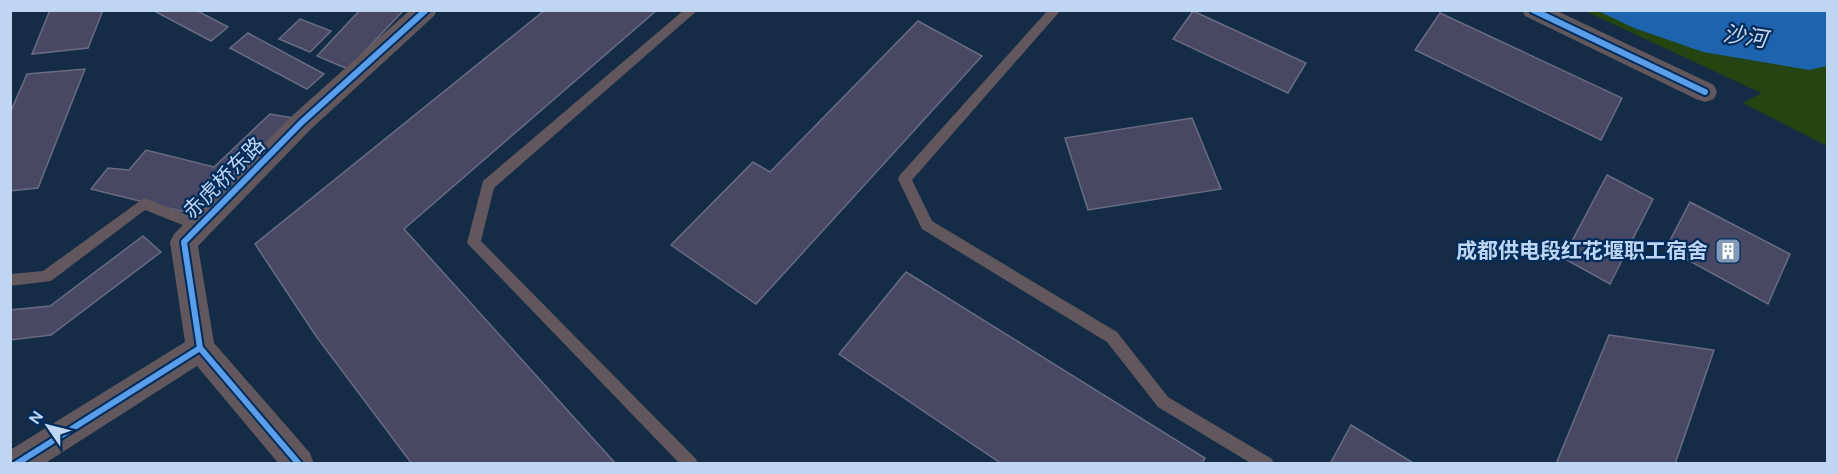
<svg xmlns="http://www.w3.org/2000/svg" width="1838" height="474" viewBox="0 0 1838 474" font-family="'DM Sans','Noto Sans SC',sans-serif">
  <style>
    .green { fill: #244411 }
    .water { fill: #1d63ad }
    .building { fill: #494864; stroke: #686c82; stroke-width: 1.5 }
    .lines { fill: none; stroke-linecap: round; stroke-linejoin: round }
    .lane { fill: #61575c; fill-rule: evenodd }
    .street { fill: #61575c; fill-rule: evenodd }
    .cycleway-casing { stroke: #002b5a; stroke-width: 10 }
    .cycleway { stroke: #5a9eea; stroke-width: 6 }
    .labels { text-anchor: middle; stroke-width: 4.5; stroke-linejoin: round; paint-order: stroke }
    .street-label { font-size: 21px; fill: #bfd6f3; stroke: #002b5a }
    .poi-label { font-size: 21px; font-weight: bold; fill: #bfd6f3; stroke: #002b5a; text-anchor: end }
    .water-label { font-size: 22px; font-style: italic; fill: #c8d9ee; stroke: #002b5a }
  </style>
  <rect width="100%" height="100%" fill="#142c46"/>
  <polygon class="green" points="1585,11 1827,11 1827,146 1743,103 1761,93"/>
  <polygon class="water" points="1598,11 1827,11 1827,66 1809,70 1703,52 1634,28"/>
  <g class="building">
    <polygon points="50,10 103,10 88,48 32,54"/>
    <polygon points="157,10 196,10 228,27 211,41 156,12"/>
    <polygon points="360,10 404,10 348,69 317,56"/>
    <polygon points="545,10 657,10 404,229 616,464 412,464 316,336 255,244"/>
    <polygon points="1193,11 1306,63 1288,93 1173,39"/>
    <polygon points="1440,13 1622,98 1601,140 1415,50"/>
    <polygon points="300,19 331,31 310,52 279,39"/>
    <polygon points="918,21 982,56 756,304 671,245 753,162 770,172"/>
    <polygon points="248,33 324,74 307,89 230,48"/>
    <polygon points="85,69 38,188 10,191 10,113 27,74"/>
    <polygon points="270,114 293,118 192,214 91,189 108,168 129,170 146,150 214,167"/>
    <polygon points="1192,118 1221,189 1088,210 1065,138"/>
    <polygon points="1607,175 1653,199 1610,284 1563,258"/>
    <polygon points="1690,202 1790,254 1768,304 1666,248"/>
    <polygon points="143,236 161,252 51,335 10,340 10,310 50,306"/>
    <polygon points="906,272 1205,458 1202,464 1002,464 839,354"/>
    <polygon points="1609,335 1714,350 1675,464 1556,464"/>
    <polygon points="1351,425 1415,464 1330,464"/>
  </g>
  <g class="lines">
    <g class="lane">
      <polygon points="684,10 698,10 494,188 481,241 696,459 698,464 680,464 467,243 483,181"/>
      <polygon points="1048,10 1061,10 912,180 932,221 1117,332 1168,397 1272,459 1274,464 1252,464 1158,407 1107,342 922,229 898,179 900,175"/>
      <polygon points="144,198 205,222 207,226 205,230 200,232 145,210 51,281 10,286 10,274 43,271"/>
    </g>
    <g class="street">
      <polygon points="410,10 437,10 434,16 311,129 198,246 214,343 310,453 314,464 279,464 197,366 44,464 10,464 10,450 185,342 170,242 174,234 293,115"/>
      <polygon points="1522,10 1555,10 1714,85 1717,92 1714,99 1705,102 1696,99 1525,16"/>
    </g>
    <g class="cycleway-casing">
      <g id="cycleway">
        <polyline points="1533,10 1705,92"/>
        <polyline points="16,464 200,348"/>
        <polyline points="299,464 200,348 184,242 302,122 426,10"/>
      </g>
    </g>
    <use href="#cycleway" class="cycleway"/>
  </g>
  <defs>
    <g id="building-square" transform="scale(1.35)"><rect x="-9" y="-9" width="18" height="18" rx="4" fill="#839ab6" stroke="#002b5a"/><path d="M-4-6H4V6H1V3H-1V6H-4ZM-2.5-4.3h1.7v1.8h-1.7ZM.8-4.3h1.7v1.8H.8ZM-2.5-1h1.7V.8h-1.7ZM.8-1h1.7V.8H.8Z" fill="#fff"/></g>
  </defs>
  <g fill-rule="evenodd">
    <use href="#building-square" x="1728" y="251"/>
  </g>
  <g class="labels">
    <g class="street-label">
      <text transform="translate(224 178) rotate(-45)" y="7">赤虎桥东路</text>
    </g>
    <g class="poi-label">
      <text x="1708" y="258">成都供电段红花堰职工宿舍</text>
    </g>
    <g class="water-label">
      <text transform="translate(1745 36) rotate(8)" y="8">沙河</text>
    </g>
  </g>
  <rect width="1838" height="474" fill="none" stroke="#bfd6f3" stroke-width="24"/>
  <g transform="translate(48 426) rotate(305)" stroke="#002b5a" stroke-width="4.5" paint-order="stroke">
  <path d="M0-4.5L10 22L0 15L-10 22Z" fill="#bfd6f3"/>
  <text y="-9" font-size="16" font-weight="bold" text-anchor="middle" fill="#bfd6f3">N</text>
  </g>
</svg>
